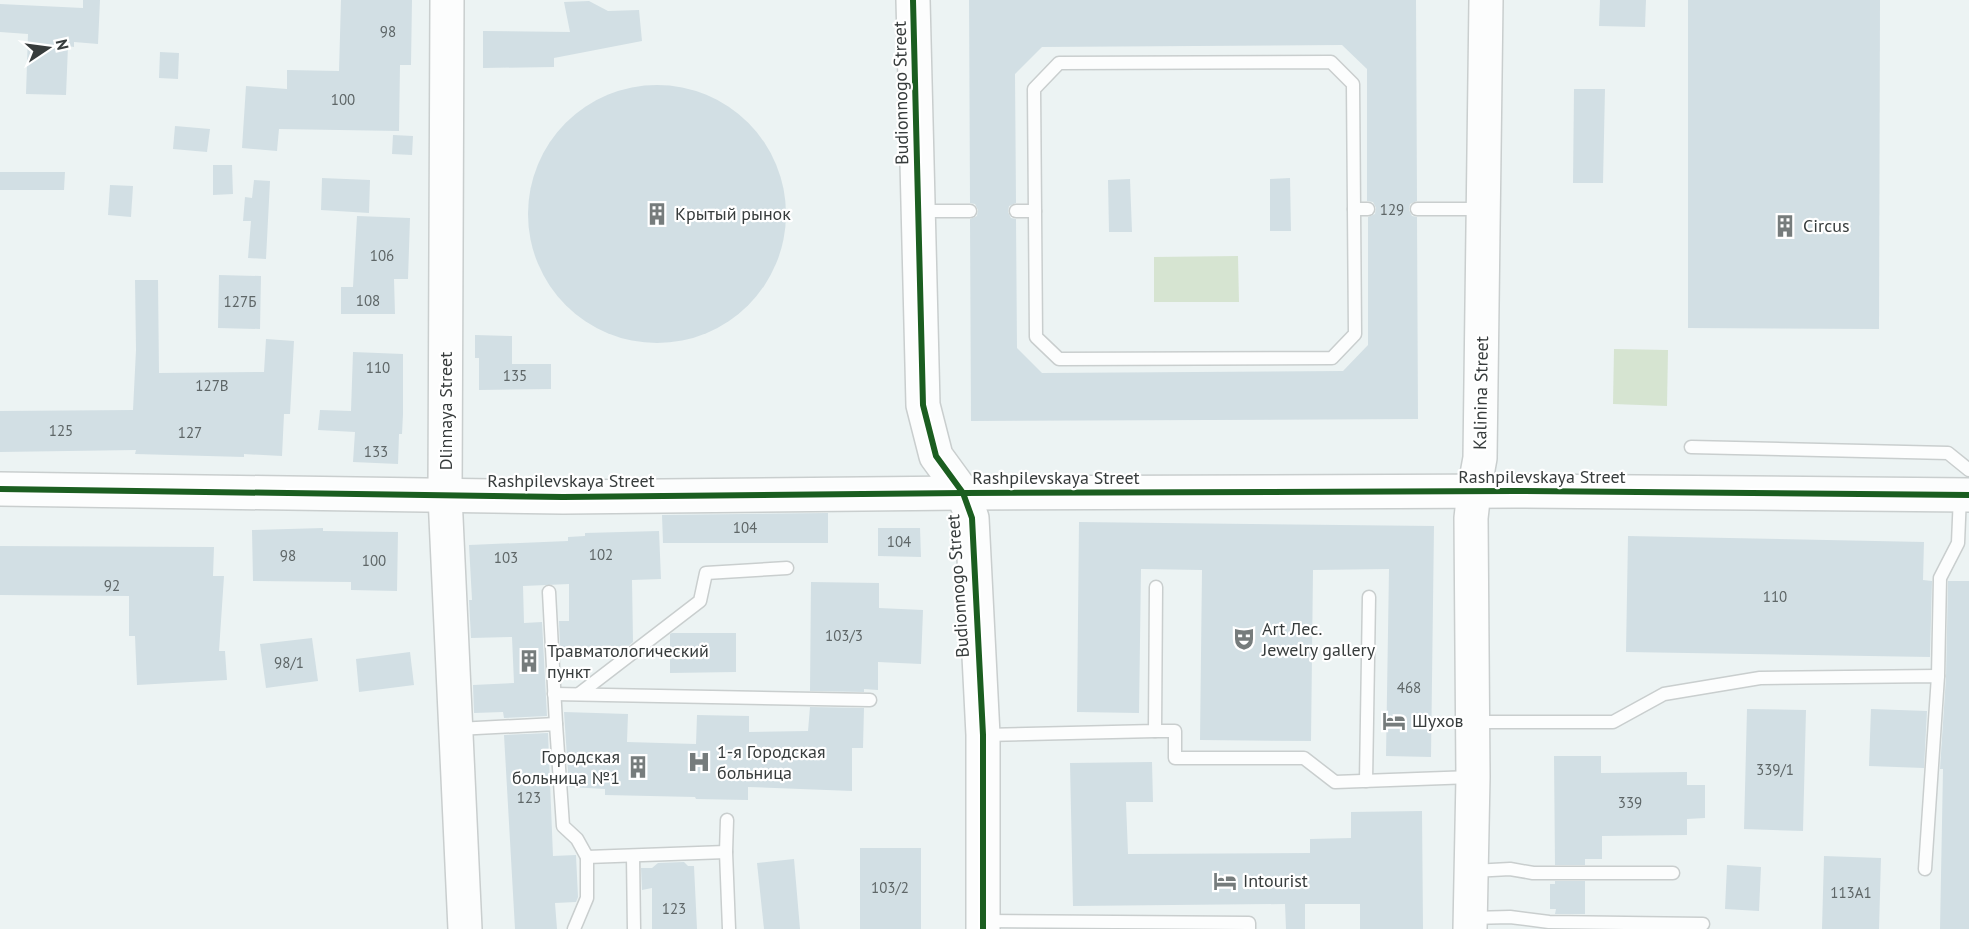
<svg xmlns="http://www.w3.org/2000/svg" width="1969" height="929" viewBox="0 0 1969 929" font-family="'PT Sans',sans-serif">
  <style>
    .green { fill: #d6e4d1 }
    .building { fill: #d2dfe4; fill-rule: evenodd }
    .lines { fill: none; stroke-linecap: round; stroke-linejoin: round }
    .lane-casing { stroke: #c9cece; stroke-width: 15 }
    .secondary-casing { stroke: #c9cece; stroke-width: 36 }
    .lane { stroke: #fcfdfd; stroke-width: 12 }
    .secondary { stroke: #fcfdfd; stroke-width: 33 }
    .cycleway-casing { stroke: #fff; stroke-width: 10 }
    .cycleway { stroke: #1b5e20; stroke-width: 6 }
    .labels { text-anchor: middle; stroke-width: 4.5; stroke-linejoin: round; paint-order: stroke }
    .number-label { font-size: 15px; fill: #5e6667 }
    .street-label { font-size: 18px; fill: #373c3c; stroke: #fff }
    .poi-label { font-size: 18px; fill: #373c3c; stroke: #fff; text-anchor: start }
  </style>
  <rect width="100%" height="100%" fill="#ecf3f3"/>
  <g class="green">
    <polygon points="1238,256 1239,302 1154,302 1154,257"/>
    <polygon points="1614,349 1668,350 1667,406 1613,404"/>
  </g>
  <g class="building">
    <polygon points="83,0 100,0 98,44 74,42 74,47 68,46 66,95 26,94 28,34 0,32 0,4 83,8"/>
    <polygon points="341,0 412,0 411,65 400,65 399,131 279,129 277,151 242,148 246,86 287,89 287,70 339,71"/>
    <path d="M969,0h447l1,201 -7,3 -1,6 3,6 5,1 1,202 -447,2 -1,-202 7,-3 1,-6 -3,-6 -5,-1zM1342,45l25,24v132l6,1 3,6 -1,6 -7,3v128l-25,26 -301,2 -25,-25 -1,-129 -5,-1 -3,-6 1,-6 7,-3 -1,-129 27,-27z"/>
    <polygon points="1600,0 1646,0 1645,27 1599,26"/>
    <polygon points="1688,0 1880,0 1879,329 1688,328"/>
    <polygon points="589,1 608,11 639,10 642,41 554,58 554,67 483,68 483,31 570,32 564,2"/>
    <polygon points="160,52 179,53 178,79 159,78"/>
    <circle cx="657" cy="214" r="129"/>
    <polygon points="1574,89 1605,89 1603,183 1573,183"/>
    <polygon points="175,126 210,129 207,152 173,149"/>
    <polygon points="393,135 413,136 412,155 392,154"/>
    <polygon points="213,165 232,165 233,194 213,195"/>
    <polygon points="0,172 65,172 64,190 0,190"/>
    <polygon points="322,178 370,180 369,213 321,210"/>
    <polygon points="1290,178 1291,231 1270,231 1270,179"/>
    <polygon points="1130,179 1132,232 1109,232 1108,180"/>
    <polygon points="254,180 270,181 266,259 248,258 251,221 243,221 245,197 252,198"/>
    <polygon points="110,185 133,186 131,217 108,215"/>
    <polygon points="357,216 410,218 408,279 394,279 395,314 341,314 341,287 353,287"/>
    <polygon points="219,275 261,276 260,329 218,328"/>
    <polygon points="135,280 158,280 159,373 264,372 266,339 294,341 290,414 284,414 282,456 244,454 244,457 135,454 136,450 0,452 0,411 133,410 136,350"/>
    <polygon points="475,335 512,336 512,364 551,364 551,389 479,390 479,358 475,358"/>
    <polygon points="353,352 403,354 403,414 402,434 399,434 398,464 353,462 355,432 318,430 320,410 351,411"/>
    <polygon points="828,513 828,543 663,543 662,515"/>
    <polygon points="1079,522 1434,526 1431,757 1386,756 1389,569 1313,570 1311,741 1200,740 1202,570 1141,569 1139,713 1077,712"/>
    <polygon points="323,528 323,531 398,532 397,591 351,590 351,582 253,581 252,530"/>
    <polygon points="878,528 920,528 921,557 878,556"/>
    <polygon points="659,531 661,579 632,580 633,642 628,646 560,647 559,621 569,621 569,584 523,586 524,623 542,622 547,716 504,718 503,712 474,713 473,685 514,683 512,637 471,638 469,600 472,600 469,545 568,541 568,537 585,536 585,533"/>
    <polygon points="1628,536 1924,542 1923,580 1932,581 1930,657 1626,652"/>
    <polygon points="0,546 214,547 213,576 224,576 219,651 225,651 227,680 137,685 135,636 129,636 129,596 0,595"/>
    <polygon points="1948,581 1969,581 1969,929 1940,929 1943,769 1940,769 1946,677"/>
    <polygon points="811,582 879,583 879,608 923,610 921,664 878,662 878,690 864,689 864,692 810,691"/>
    <polygon points="672,633 736,633 736,672 670,673 670,634"/>
    <polygon points="312,638 318,681 266,688 260,644"/>
    <polygon points="410,652 414,685 359,692 356,659"/>
    <polygon points="810,707 864,708 863,748 852,748 852,791 748,787 748,800 696,799 695,797 605,795 605,789 569,787 564,712 628,714 627,742 696,744 697,715 749,716 749,732 808,731"/>
    <polygon points="1747,709 1806,710 1803,831 1744,829"/>
    <polygon points="1871,709 1927,711 1924,768 1869,766"/>
    <polygon points="548,733 553,856 576,855 578,897 576,902 555,903 557,929 515,929 504,735"/>
    <polygon points="1554,756 1601,756 1601,773 1687,772 1687,785 1705,785 1705,818 1687,819 1687,835 1602,836 1602,859 1585,859 1585,865 1555,865"/>
    <polygon points="1152,762 1153,802 1126,802 1128,854 1310,853 1310,839 1351,838 1351,812 1422,811 1423,929 1360,929 1360,904 1305,904 1305,929 1286,929 1285,904 1073,906 1070,763"/>
    <rect x="860" y="848" width="61" height="81"/>
    <polygon points="1824,856 1881,858 1879,929 1822,929"/>
    <polygon points="794,859 800,929 764,929 757,863"/>
    <polygon points="684,862 688,866 694,866 697,929 652,929 652,888 642,890 641,868 652,868 658,863"/>
    <polygon points="1727,865 1761,867 1759,911 1725,909"/>
    <polygon points="1555,881 1585,881 1585,914 1555,914 1556,909 1550,909 1550,884 1555,884"/>
  </g>
  <g class="lines">
    <g class="lane-casing">
      <g id="lane">
        <polygon points="1331,62 1353,84 1355,334 1332,358 1059,359 1036,337 1034,89 1059,63"/>
        <polyline points="1354,209 1368,209"/>
        <polyline points="1417,209 1482,209"/>
        <polyline points="920,211 970,211"/>
        <polyline points="1016,211 1035,211"/>
        <polyline points="1691,447 1948,453 1969,470"/>
        <polyline points="549,592 556,724"/>
        <polyline points="1938,676 1940,578 1958,543 1960,495"/>
        <polyline points="554,694 870,700"/>
        <polyline points="579,694 700,601 706,573 787,568"/>
        <polyline points="1474,722 1613,722 1664,694 1760,678 1938,676 1925,869"/>
        <polyline points="457,729 556,724 563,826 577,839 587,857 726,852"/>
        <polyline points="1155,731 1175,731 1175,758 1304,758 1335,782 1472,777"/>
        <polyline points="984,735 1155,731 1156,587"/>
        <polyline points="1366,781 1369,597"/>
        <polyline points="727,820 726,852 729,929"/>
        <polyline points="633,856 634,929"/>
        <polyline points="1473,871 1510,869 1533,873 1673,873"/>
        <polyline points="1471,918 1510,917 1549,922 1703,924"/>
        <polyline points="983,921 1249,923 1249,929"/>
        <polyline points="574,929 587,898 587,857"/>
      </g>
    </g>
    <g class="secondary-casing">
      <g id="secondary">
        <polyline points="447,0 445,496 465,929"/>
        <polyline points="913,0 923,405 936,456 963,493 972,518 983,735 983,929"/>
        <polyline points="0,489 563,497 963,493 1516,491 1969,495"/>
        <polyline points="1470,929 1473,777 1471,518 1474,491 1480,458 1486,0"/>
      </g>
    </g>
    <use href="#lane" class="lane"/>
    <use href="#secondary" class="secondary"/>
    <g class="cycleway-casing">
      <g id="cycleway">
        <polyline points="913,0 923,405 936,456 963,493 972,518 983,735 983,929"/>
        <polyline points="0,489 563,497 963,493 1516,491 1969,495"/>
      </g>
    </g>
    <use href="#cycleway" class="cycleway"/>
  </g>
  <defs>
    <g id="building-bare" transform="scale(1.8)"><path d="M-4-6H4V6H1V3H-1V6H-4ZM-2.5-4.3h1.7v1.8h-1.7ZM.8-4.3h1.7v1.8H.8ZM-2.5-1h1.7V.8h-1.7ZM.8-1h1.7V.8H.8Z" fill="#767c7c" stroke="#fff" stroke-width="2.5" paint-order="stroke"/></g>
    <g id="theatre-bare" transform="scale(1.8)"><path d="M-5-5.5Q0-4 5-5.5V0Q5 5 0 6Q-5 5-5 0ZM-3.3-2.5H-1v1.5H-3.3ZM1-2.5H3.3v1.5H1ZM-2.8 1Q0 5.5 2.8 1Z" fill="#767c7c" stroke="#fff" stroke-width="2.5" paint-order="stroke"/></g>
    <g id="hotel-bare" transform="scale(1.8)"><path d="M-6-4.5h1.5V1H6V5H4.5V3h-9V5H-6ZM-4 0a1.8 1.8 0 1 1 3.6 0ZM.5 0V-2.5h3Q6-2.5 6 0Z" fill="#767c7c" stroke="#fff" stroke-width="2.5" paint-order="stroke"/></g>
    <g id="hospital-bare" transform="scale(1.8)"><path d="M-5-5h3v3.5h4V-5h3V5h-3V1.5h-4V5h-3Z" fill="#767c7c" stroke="#fff" stroke-width="2.5" paint-order="stroke"/></g>
  </defs>
  <g fill-rule="evenodd">
    <use href="#building-bare" x="657" y="214"/>
    <use href="#building-bare" x="1785" y="226"/>
    <use href="#theatre-bare" x="1244" y="639"/>
    <use href="#building-bare" x="529" y="661"/>
    <use href="#hotel-bare" x="1394" y="721"/>
    <use href="#hospital-bare" x="699" y="762"/>
    <use href="#building-bare" x="638" y="767"/>
    <use href="#hotel-bare" x="1225" y="881"/>
  </g>
  <g class="labels">
    <g class="number-label">
      <text x="388" y="37">98</text>
      <text x="343" y="105">100</text>
      <text x="1392" y="215">129</text>
      <text x="382" y="261">106</text>
      <text x="368" y="306">108</text>
      <text x="240" y="307">127Б</text>
      <text x="378" y="373">110</text>
      <text x="515" y="381">135</text>
      <text x="212" y="391">127В</text>
      <text x="61" y="436">125</text>
      <text x="190" y="438">127</text>
      <text x="376" y="457">133</text>
      <text x="745" y="533">104</text>
      <text x="899" y="547">104</text>
      <text x="601" y="560">102</text>
      <text x="288" y="561">98</text>
      <text x="506" y="563">103</text>
      <text x="374" y="566">100</text>
      <text x="112" y="591">92</text>
      <text x="1775" y="602">110</text>
      <text x="844" y="641">103/3</text>
      <text x="289" y="668">98/1</text>
      <text x="1409" y="693">468</text>
      <text x="1775" y="775">339/1</text>
      <text x="529" y="803">123</text>
      <text x="1630" y="808">339</text>
      <text x="890" y="893">103/2</text>
      <text x="1851" y="898">113А1</text>
      <text x="674" y="914">123</text>
    </g>
    <g class="street-label">
      <text transform="translate(901 93) rotate(-91)" y="6">Budionnogo Street</text>
      <text transform="translate(1481 393) rotate(-89)" y="6">Kalinina Street</text>
      <text transform="translate(446 411) rotate(-90)" y="6">Dlinnaya Street</text>
      <text x="1542" y="483">Rashpilevskaya Street</text>
      <text x="1056" y="484">Rashpilevskaya Street</text>
      <text x="571" y="487">Rashpilevskaya Street</text>
      <text transform="translate(958 586) rotate(-94)" y="6">Budionnogo Street</text>
    </g>
    <g class="poi-label">
      <text x="675" y="220">Крытый рынок</text>
      <text x="1803" y="232">Circus</text>
      <text x="1262" y="635">Art Лес.<tspan x="1262" dy="21">Jewelry gallery</tspan></text>
      <text x="547" y="657">Травматологический<tspan x="547" dy="21">пункт</tspan></text>
      <text x="1412" y="727">Шухов</text>
      <text x="717" y="758">1-я Городская<tspan x="717" dy="21">больница</tspan></text>
      <text x="620" y="763" text-anchor="end">Городская<tspan x="620" dy="21">больница №1</tspan></text>
      <text x="1243" y="887">Intourist</text>
    </g>
  </g>
  <g transform="translate(48 48) rotate(77)" stroke="#ffffff" stroke-width="4.5" paint-order="stroke">
  <path d="M0-4.5L10 22L0 15L-10 22Z" fill="#373c3c"/>
  <text y="-9" font-size="16" font-weight="bold" text-anchor="middle" fill="#373c3c">N</text>
  </g>
</svg>
